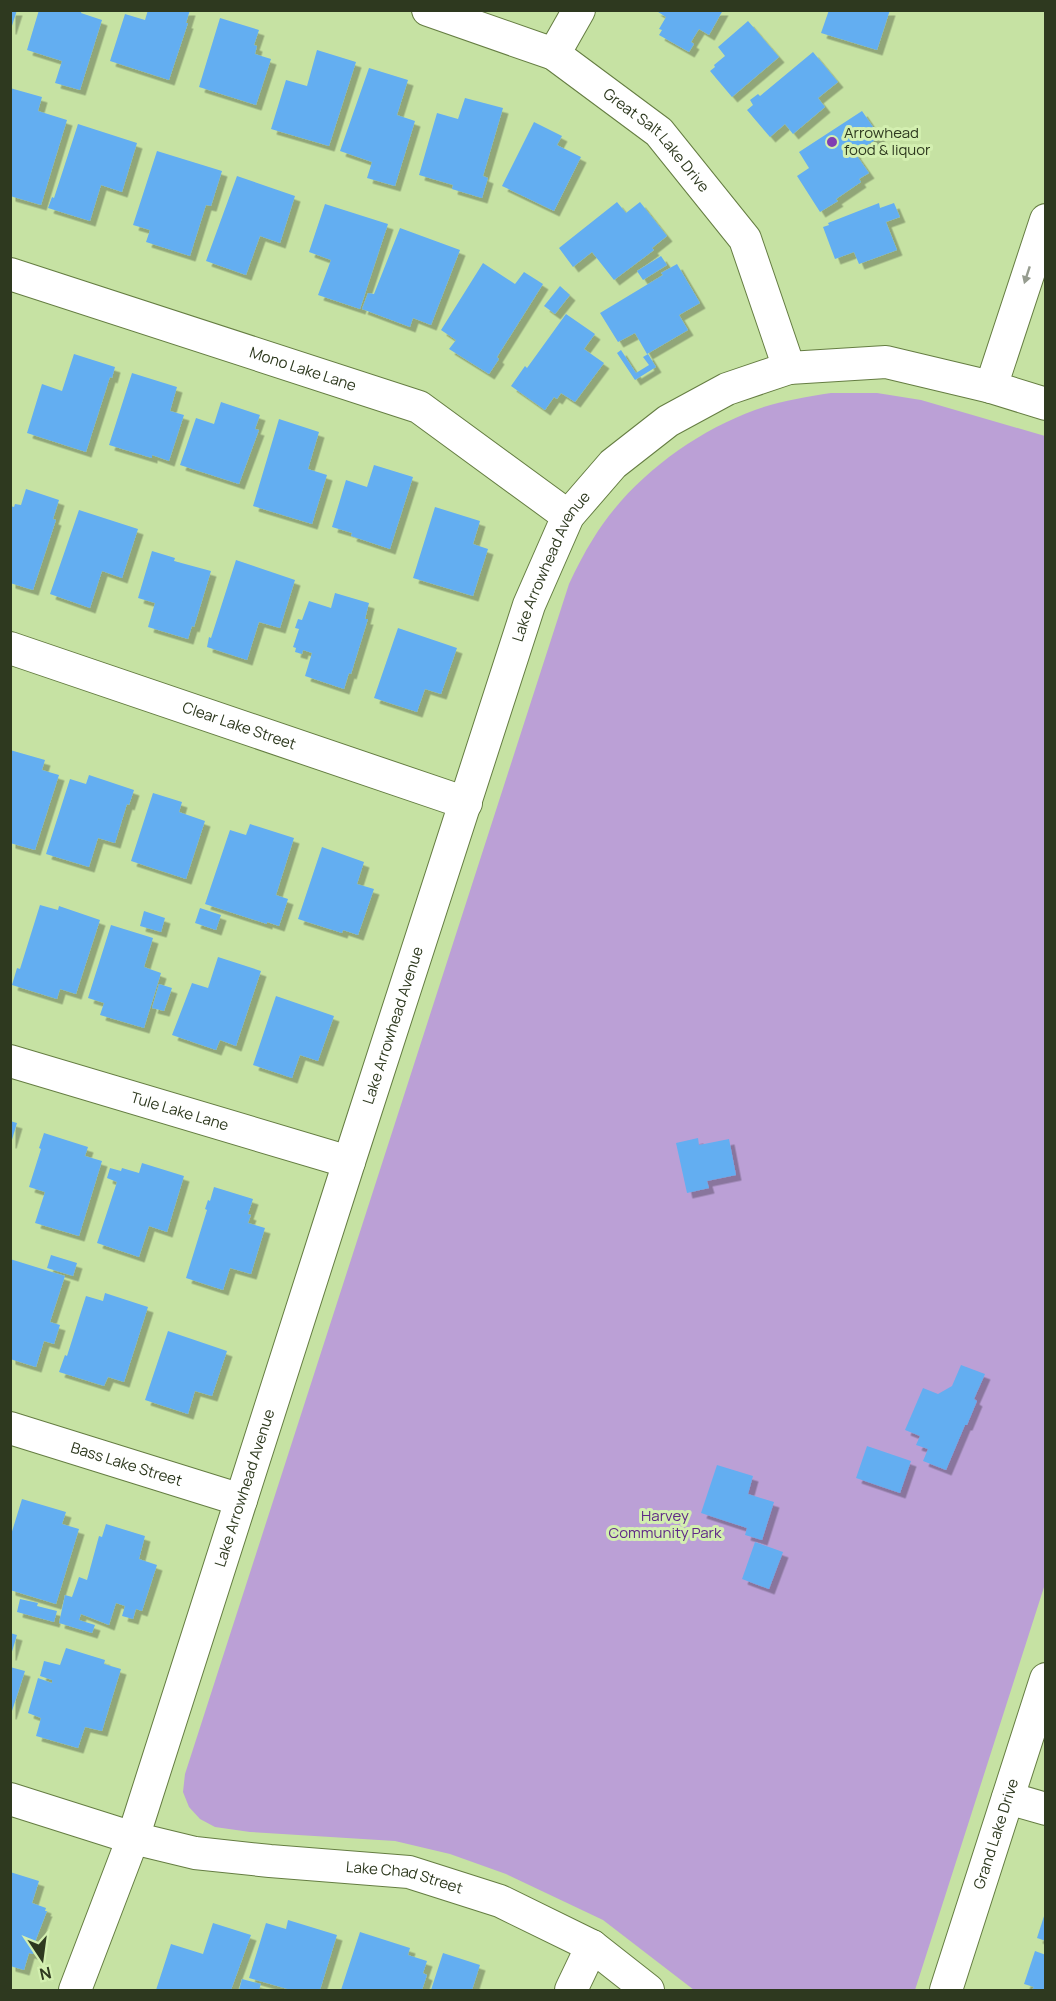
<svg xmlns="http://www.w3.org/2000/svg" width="1056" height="2001" viewBox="0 0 1056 2001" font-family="Manrope,sans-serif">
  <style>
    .green { fill: #bba0d6 }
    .building { fill: #64aef1; filter: url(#shadow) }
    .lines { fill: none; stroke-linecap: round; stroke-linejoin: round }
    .street-casing { stroke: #657d42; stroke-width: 34 }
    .street { stroke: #fff; stroke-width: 32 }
    .oneway { fill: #969c8f }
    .poi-dot { fill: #803db1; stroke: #d3efb0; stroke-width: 2 }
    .labels { text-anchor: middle; stroke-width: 6; stroke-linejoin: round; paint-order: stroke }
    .poi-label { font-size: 15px; fill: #2e391f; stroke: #d3efb0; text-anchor: start }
    .street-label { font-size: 15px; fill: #2e391f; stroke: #d3efb0 }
    .park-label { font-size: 15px; fill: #5f2987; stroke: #d3efb0 }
  </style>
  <defs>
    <filter id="shadow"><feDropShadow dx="5.5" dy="5.5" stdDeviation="0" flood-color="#0004"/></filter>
  </defs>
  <rect width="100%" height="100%" fill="#c6e2a3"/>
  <path class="green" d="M831,393h46l44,7 124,36v1148l-130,406h-221l-91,-70 -97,-46 -56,-20 -55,-13 -145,-9 -35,-5 -15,-8 -11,-12 -6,-15 2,-18 384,-1190c7,-15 15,-31 24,-45 35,-58 99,-106 162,-129 24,-9 51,-13 76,-17z"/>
  <g class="building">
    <polygon points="10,10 17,10 11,29 10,29"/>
    <polygon points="39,10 82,10 81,13 102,20 80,90 55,83 62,61 27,50"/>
    <polygon points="148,10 190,10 186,23 188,23 169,80 110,61 125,14 145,20"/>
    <polygon points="655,10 723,10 709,35 699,29 691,42 694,44 689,52 659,35 662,30 659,29 666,17"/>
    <polygon points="829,10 890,10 877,50 821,33"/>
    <polygon points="220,18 259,30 254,45 257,46 255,54 271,59 256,105 199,87"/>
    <polygon points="748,21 779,57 732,97 710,71 715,67 714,65 725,56 718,47"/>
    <polygon points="317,50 356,62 329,146 271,129 286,80 307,86"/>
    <polygon points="813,52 838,82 818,98 825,107 793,134 785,124 770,137 747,110 753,105 750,100 758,94 760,96"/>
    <polygon points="369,68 408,80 397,115 415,121 395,186 367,178 372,162 340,151"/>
    <polygon points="10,88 42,97 38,111 67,120 41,205 10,196"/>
    <polygon points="465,98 503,108 483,176 488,178 482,198 452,189 453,185 419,175 437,113 458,119"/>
    <polygon points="862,111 880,137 855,153 869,173 859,179 861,182 836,199 838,201 820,212 797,176 809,168 799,152"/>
    <polygon points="534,122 562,136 557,145 581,157 554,211 502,186"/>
    <polygon points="78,124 137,143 122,192 101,185 90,221 48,208 52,197 54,198"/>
    <polygon points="157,151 222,171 211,206 206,205 190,256 146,242 150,230 133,225"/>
    <polygon points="237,176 295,196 280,243 260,236 246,275 206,261"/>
    <polygon points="617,202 626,213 640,202 667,236 652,248 654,250 614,280 592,252 573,267 559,248"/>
    <polygon points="879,203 880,208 894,203 900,217 886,222 897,250 859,264 854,252 835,259 823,227 829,225 828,223"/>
    <polygon points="325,204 388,224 360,309 318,295 331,260 309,252"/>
    <polygon points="400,228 460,250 431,325 413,318 410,327 362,309 368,293 374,294"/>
    <polygon points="661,256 667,265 643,280 637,271"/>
    <polygon points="483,263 515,284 524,272 543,284 497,357 499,359 489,374 449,349 456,340 441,330"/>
    <polygon points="677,264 700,303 679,315 688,330 647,354 635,333 618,342 600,313 663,275 661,273"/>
    <polygon points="560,286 570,295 555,314 544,306"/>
    <polygon points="566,314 595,334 584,349 604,363 575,402 561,393 557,399 554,397 545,410 511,386 525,366 527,368"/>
    <polygon points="621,350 636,373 649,365 643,357 648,354 656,367 635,380 617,353"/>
    <polygon points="74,354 115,367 112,378 110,377 86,452 27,433 42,384 62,391"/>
    <polygon points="132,373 177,387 170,411 184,415 169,461 152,455 152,458 109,445"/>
    <polygon points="221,402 260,415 255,429 259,430 239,484 180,465 196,418 214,424"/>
    <polygon points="279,419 319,432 308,469 327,475 312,524 253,506"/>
    <polygon points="374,465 413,477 390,549 351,536 352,533 332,527 346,480 367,487"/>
    <polygon points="26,489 59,500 53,519 56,520 33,590 10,583 10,506 14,507 15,504 21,505"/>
    <polygon points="435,507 480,521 473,544 488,549 473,596 413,578"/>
    <polygon points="79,510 138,529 122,578 102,571 90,608 50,594"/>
    <polygon points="152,551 175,558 174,561 211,571 194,627 192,626 188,639 148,627 155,603 138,598"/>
    <polygon points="236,560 295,580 280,628 259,622 247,660 207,647 209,637 211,638"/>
    <polygon points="335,593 369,603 365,619 368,619 351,674 349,673 344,689 305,676 312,653 303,650 302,654 295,652 296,648 293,647 299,629 295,628 298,619 302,620 309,601 331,608"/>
    <polygon points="398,628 457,648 441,694 425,689 417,712 374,698"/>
    <polygon points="10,750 45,760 42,770 59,775 35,850 10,843"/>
    <polygon points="89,775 134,790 129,805 127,804 115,843 98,838 89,867 46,854 70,779 86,784"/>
    <polygon points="153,793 182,802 179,812 205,821 186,879 131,861"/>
    <polygon points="250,824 294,838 276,895 288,899 279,926 267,922 267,924 205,904 230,830 246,835"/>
    <polygon points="322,847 364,862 357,884 374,889 358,935 343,930 342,933 298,919"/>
    <polygon points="40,905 58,910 59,906 100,920 76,994 60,989 57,999 12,985 17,968 20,969"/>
    <polygon points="200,908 221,915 216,930 195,923"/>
    <polygon points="144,911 165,918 161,932 140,926"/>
    <polygon points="111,925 153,938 144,967 161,973 144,1028 100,1015 104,1003 88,998"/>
    <polygon points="218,957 261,971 236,1046 220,1040 216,1050 172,1035 192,983 208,988"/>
    <polygon points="159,984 172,988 164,1011 152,1008"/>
    <polygon points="276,996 334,1016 318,1061 300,1055 292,1078 253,1065"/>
    <polygon points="10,1121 17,1123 11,1143 10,1143"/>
    <polygon points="44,1133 88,1147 85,1156 102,1161 79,1236 35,1223 45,1192 29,1187 41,1149 39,1148"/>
    <polygon points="698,1138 699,1145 729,1139 736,1175 707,1181 709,1188 687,1193 676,1143"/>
    <polygon points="142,1163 184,1176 167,1232 149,1226 139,1257 97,1243 117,1182 107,1178 110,1168 121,1171 122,1168 139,1173"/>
    <polygon points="214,1187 253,1199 248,1214 251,1215 248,1223 265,1228 251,1274 230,1268 223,1290 186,1278 207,1210 205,1209 208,1200 210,1201"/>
    <polygon points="51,1255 77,1263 73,1276 47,1268"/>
    <polygon points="10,1259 65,1276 50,1322 60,1325 54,1344 44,1341 36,1367 10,1359"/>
    <polygon points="105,1293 148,1307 124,1382 108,1377 104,1386 59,1372 65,1355 67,1356 86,1296 103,1301"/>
    <polygon points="168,1331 227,1351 212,1396 195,1391 188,1414 145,1400"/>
    <polygon points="961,1365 985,1374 974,1399 977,1401 967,1425 965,1425 946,1470 923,1461 928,1449 916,1445 920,1436 905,1430 923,1388 938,1394 952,1386"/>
    <polygon points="867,1446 911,1461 900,1493 856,1478"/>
    <polygon points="717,1465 753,1476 748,1494 774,1502 762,1540 745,1535 747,1528 701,1513"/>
    <polygon points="22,1499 66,1512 62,1524 79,1529 56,1604 10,1590 10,1538"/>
    <polygon points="106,1524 145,1536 139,1559 157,1565 142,1611 136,1609 133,1619 122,1616 125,1606 116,1603 109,1625 81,1614 79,1620 95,1625 92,1633 59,1623 65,1595 72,1597 79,1577 87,1580 99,1536 102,1537"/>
    <polygon points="755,1542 783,1552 769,1589 742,1579"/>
    <polygon points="20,1599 38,1603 37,1606 57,1611 54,1622 17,1612"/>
    <polygon points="10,1633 17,1635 11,1655 10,1655"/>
    <polygon points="66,1648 105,1660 104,1664 121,1669 102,1731 85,1727 78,1748 36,1736 41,1718 28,1713 38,1678 52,1683 52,1680 40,1676 44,1661 60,1665"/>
    <polygon points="10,1667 25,1671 11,1714 10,1714"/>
    <polygon points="10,1872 39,1881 32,1903 46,1908 45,1911 47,1911 35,1942 37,1943 33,1954 29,1953 24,1970 10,1966"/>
    <polygon points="1045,1913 1046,1913 1046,1941 1037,1938"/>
    <polygon points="288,1920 337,1935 320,1990 291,1990 249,1978 266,1923 286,1929"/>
    <polygon points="213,1923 251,1935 231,1990 156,1990 171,1944 203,1954"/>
    <polygon points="360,1932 410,1948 408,1955 427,1961 423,1973 427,1975 422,1990 341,1990"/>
    <polygon points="1035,1951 1046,1955 1046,1990 1032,1990 1034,1987 1024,1984"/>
    <polygon points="443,1953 480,1965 472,1990 431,1990"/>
    <polygon points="242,1979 261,1984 259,1990 239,1990"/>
  </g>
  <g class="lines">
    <g class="street-casing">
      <g id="street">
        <path id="s1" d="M428,10l126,44 105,78 86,107 44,129"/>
        <polyline points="554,54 579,10"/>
        <path id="s2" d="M10,274l409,133 149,109"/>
        <polyline points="991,387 1046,220"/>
        <path id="s3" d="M10,648l456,155"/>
        <path id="s4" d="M10,1061l339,101"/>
        <path id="s5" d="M10,1428l231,72"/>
        <polyline points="1008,1798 1046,1809"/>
        <path id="s6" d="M10,1799l123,39 62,15 75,8 139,11 91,29 92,45 56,44"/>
        <path id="s7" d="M75,1990l58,-152 216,-676 180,-557 39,-89 45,-52 55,-43 59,-32 62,-21 97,-6 105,25 55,17"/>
        <polyline points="571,1990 592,1946"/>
        <path id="s8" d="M946,1990l100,-311"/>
      </g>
    </g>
    <use href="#street" class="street"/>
  </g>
  <defs><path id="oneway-solid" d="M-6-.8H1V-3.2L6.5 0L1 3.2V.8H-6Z" transform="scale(1.5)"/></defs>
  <use class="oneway" href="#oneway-solid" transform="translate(1027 275) rotate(108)"/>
  <circle class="poi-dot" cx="832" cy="142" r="6"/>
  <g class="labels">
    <g class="poi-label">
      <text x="844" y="138">Arrowhead<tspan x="844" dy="17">food &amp; liquor</tspan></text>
    </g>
    <g class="street-label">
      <text dy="5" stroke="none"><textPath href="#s1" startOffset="268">Great Salt Lake Drive</textPath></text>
      <text dy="5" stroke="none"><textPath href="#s2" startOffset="308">Mono Lake Lane</textPath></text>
      <text dy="5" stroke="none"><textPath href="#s7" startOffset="1502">Lake Arrowhead Avenue</textPath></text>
      <text dy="5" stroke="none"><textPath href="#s3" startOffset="242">Clear Lake Street</textPath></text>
      <text dy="5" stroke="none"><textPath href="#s7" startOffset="1016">Lake Arrowhead Avenue</textPath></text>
      <text dy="5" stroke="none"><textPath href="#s4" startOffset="177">Tule Lake Lane</textPath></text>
      <text dy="5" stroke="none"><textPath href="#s5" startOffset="122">Bass Lake Street</textPath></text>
      <text dy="5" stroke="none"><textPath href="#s7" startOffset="530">Lake Arrowhead Avenue</textPath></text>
      <text dy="5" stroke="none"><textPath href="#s8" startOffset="164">Grand Lake Drive</textPath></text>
      <text dy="5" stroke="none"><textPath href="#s6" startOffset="404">Lake Chad Street</textPath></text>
    </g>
    <g class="park-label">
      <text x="665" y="1521">Harvey<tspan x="665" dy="17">Community Park</tspan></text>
    </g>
  </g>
  <rect width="1056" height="2001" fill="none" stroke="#2e391f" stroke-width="24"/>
  <g transform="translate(42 1959) rotate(167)" stroke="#d3efb0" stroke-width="4.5" paint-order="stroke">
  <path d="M0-4.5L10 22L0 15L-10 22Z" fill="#2e391f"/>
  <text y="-9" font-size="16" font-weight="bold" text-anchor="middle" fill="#2e391f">N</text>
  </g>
</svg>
